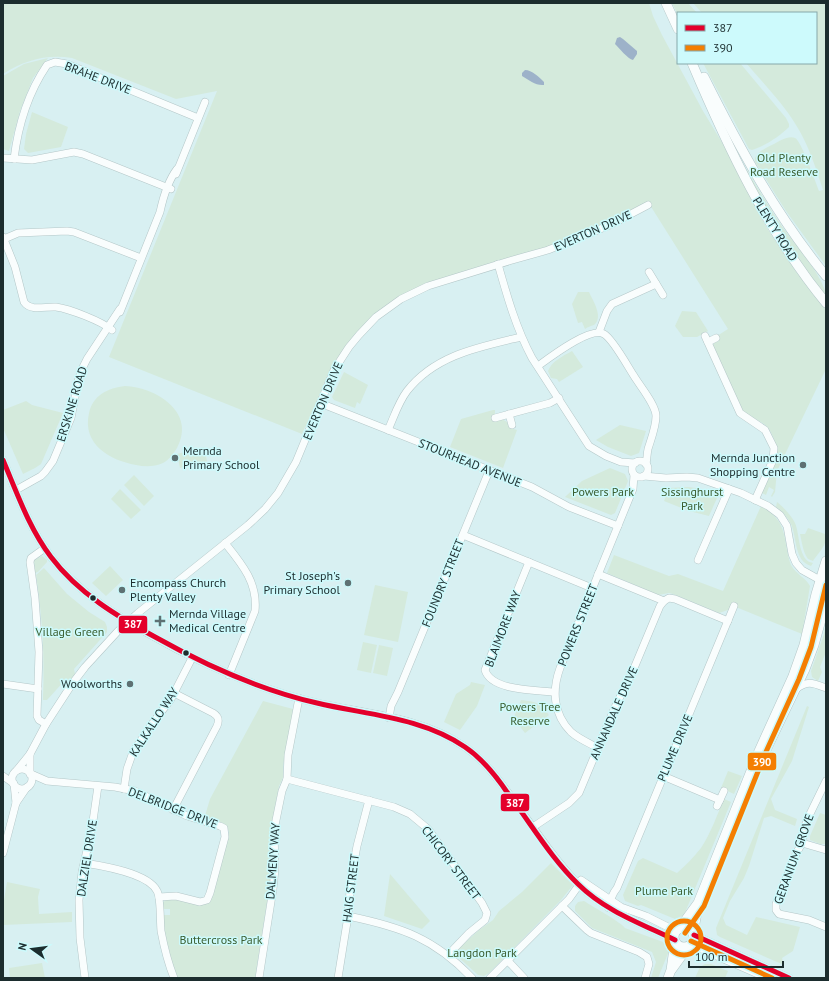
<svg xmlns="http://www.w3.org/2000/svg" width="829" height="981" viewBox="0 0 829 981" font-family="'PT Sans',sans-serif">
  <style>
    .green { fill: #d4eadc }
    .water { fill: #9db2c9 }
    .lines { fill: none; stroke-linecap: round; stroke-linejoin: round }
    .minor-casing { stroke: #b4c7c8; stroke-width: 8 }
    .major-casing { stroke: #b4c7c8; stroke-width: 10 }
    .minor { stroke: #f9fdfd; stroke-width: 7 }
    .major { stroke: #f9fdfd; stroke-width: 9 }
    .bus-1-casing { stroke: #cdfafc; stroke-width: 8 }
    .bus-2-casing { stroke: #cdfafc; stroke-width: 8 }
    .bus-1 { stroke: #e4002b; stroke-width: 5 }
    .bus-2 { stroke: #f47e02; stroke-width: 5 }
    .poi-dot { fill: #5e7173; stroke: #cdfafc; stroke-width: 1.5 }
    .bus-dot { fill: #1c2d2e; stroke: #cdfafc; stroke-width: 1.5 }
    .labels { text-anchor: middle; stroke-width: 3; stroke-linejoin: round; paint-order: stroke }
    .street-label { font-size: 12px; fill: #1c2d2e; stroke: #cdfafc }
    .park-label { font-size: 12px; fill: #3a5d2f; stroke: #cdfafc }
    .poi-label { font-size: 12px; fill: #1c2d2e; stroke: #cdfafc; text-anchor: start }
    .line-badge { stroke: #cdfafc; stroke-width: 1.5 }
    .badge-label { font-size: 11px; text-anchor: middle; font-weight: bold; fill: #fff }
  </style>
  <rect width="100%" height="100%" fill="#d8f0f2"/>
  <g class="green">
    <path d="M3,3h646l4,13 9,19 41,76 23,38 41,79 30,45 29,37v59l-49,102 -2,21 -3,5 -1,-1 3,-6 -5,-3 -3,8 -4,-2c9,-20 21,-34 11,-56 -2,-5 -4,-9 -9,-13 -7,-5 -15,-7 -21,-13l-30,-66 1,-2 5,-2 -2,-5 11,-7 -80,-127 -57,28 -57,22 -35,8 -29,11 -27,7 -74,42 -13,13 -20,28 -9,15 -19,49 -3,2 -3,7 -193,-77 108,-266 -41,8 -104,-41c-25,-4 -47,2 -69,16z"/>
    <polygon points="672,3 688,3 697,13 678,13 678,15"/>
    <path d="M693,3h133v263l-40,-55 -31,-49v-4c3,-7 13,-11 19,-14 5,-3 15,-9 21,-6 6,2 21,45 24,53l4,-1c-7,-22 -15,-46 -27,-65 -14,-23 -33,-42 -50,-62h70v-50h-114z"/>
    <polygon points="48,58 33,78 20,111 9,151 3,149 3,76 24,64"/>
    <path d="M703,63h37l46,55 3,6v3c-9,9 -24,19 -37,23l-3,-1z"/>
    <polygon points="32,112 68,127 61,147 28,153 24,149 26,134"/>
    <path d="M747,170c11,19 22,37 34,55 12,17 45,54 45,72l-45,-62 -35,-64z"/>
    <path d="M578,292h11c4,9 15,25 5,33 -3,1 -7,2 -9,4l-3,-7 -4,1 -6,-19z"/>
    <polygon points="682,311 696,312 708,331 697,337 683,337 675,326"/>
    <path d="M572,351l11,16 -24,15 -2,-3 -6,-1 -3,-7c4,-10 15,-15 24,-20z"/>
    <polygon points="344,372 368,385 360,404 357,402 355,408 334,400 332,397"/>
    <path d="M125,386c30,1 72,26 52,62 -4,6 -8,12 -14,15 -9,4 -18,4 -27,2 -27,-5 -54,-21 -47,-52 4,-18 19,-25 36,-27z"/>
    <polygon points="26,401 32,405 63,413 41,464 35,468 23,474 3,428 3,410"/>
    <polygon points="493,410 495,410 495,415 507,422 510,428 517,430 503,468 450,447 461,419"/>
    <polygon points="620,425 646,431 639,453 631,456 608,447 596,440"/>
    <polygon points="204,447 207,461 180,468 177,454"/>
    <polygon points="610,468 625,474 628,481 615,513 611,515 565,497 582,481"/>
    <polygon points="134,475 154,496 144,506 124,485"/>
    <polygon points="688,487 696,488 715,494 717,498 709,516 689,511 664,501 669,488"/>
    <polygon points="120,489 141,510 131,519 111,499"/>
    <path d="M777,502c7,6 14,13 18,21 5,11 3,38 18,40l-2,3c-17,-5 -14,-29 -20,-42 -4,-7 -9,-13 -15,-17z"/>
    <path d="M761,506c20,11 23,23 26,44 1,5 2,10 4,15 5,9 15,13 19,21l-8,48 -71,-29 -3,5 -9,3 -46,-19 -4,-1 -11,2 -51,-22 7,-18 55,21 9,-2 45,17z"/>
    <path d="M808,528l17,6c4,10 -7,19 -12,27l-5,-2c-5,-7 -6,-16 -8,-25h5z"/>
    <polygon points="42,556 47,560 47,562 38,572 35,573 34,560"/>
    <polygon points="110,566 123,580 106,596 92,583"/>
    <path d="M44,568l23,26 22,18 16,10 2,5v5l-33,37 1,5 -5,8 -4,-3 -19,21h-4v-3c2,-41 -1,-82 -7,-122z"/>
    <polygon points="375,585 408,592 398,642 364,635"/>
    <polygon points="826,622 826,652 820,667 822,672 818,681 812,677 811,671 824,634"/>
    <polygon points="363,642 377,645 371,673 357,670"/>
    <polygon points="379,645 393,648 387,676 373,673"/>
    <polygon points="471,682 485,685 477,706 460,730 444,722 456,694 470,685"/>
    <path d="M521,700c16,2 18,2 28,15l-24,18 -7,-9 -6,-2z"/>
    <path d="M263,701l30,8 -10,57v12l-4,8 -8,42v49l-16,101h-77l-11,-28 -5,-35h8v-6h-8v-5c9,-14 33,7 47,-2l20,-70c-2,-12 -15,-11 -25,-13l6,-20z"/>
    <polygon points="807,706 809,707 792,761 771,799 775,810 797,819 795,826 771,816 764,818 749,866 744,878 730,901 723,918 726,925 747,935 756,917 800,927 793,951 782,958 784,965 720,937 717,935 716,928"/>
    <polygon points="728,771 742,776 734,794 721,788"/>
    <path d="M724,799l7,3 -47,113 -9,4 -34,-14 -3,1 -13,-5 -2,-6 15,-34 5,-3 34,15c9,-8 17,-16 24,-25 10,-15 16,-33 23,-49z"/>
    <polygon points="820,813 826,815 826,844 820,844 810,840 810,836"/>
    <polygon points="551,863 573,885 561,900 489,973 484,976 478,975 457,956 457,950 479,930 493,920 499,911 522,892"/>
    <polygon points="390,874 430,921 422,929 384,916"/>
    <polygon points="7,882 40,889 38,897 39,914 72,912 72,922 3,925 4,900"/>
    <path d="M584,901c8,5 38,22 41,27l38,14 4,3 2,6 -11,27h-7l5,-16 -4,-10 -60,-24 -17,-17v-5l3,-4z"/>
    <polygon points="42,963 45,978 10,978 9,968"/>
    <polygon points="705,964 711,964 728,971 725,978 695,978 700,967"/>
  </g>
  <g class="water">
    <path d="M620,37l3,2 14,12v3l-4,6c-5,-1 -14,-12 -18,-16l2,-6z"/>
    <path d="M525,70c7,0 14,7 19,12v3c-8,1 -15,-5 -22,-9v-3z"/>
  </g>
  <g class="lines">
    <g class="minor-casing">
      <g id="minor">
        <polyline points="3,158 32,160 74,152 83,154 171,189"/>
        <path d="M14,159c4,-33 14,-66 33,-94l8,-3 12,2 131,54"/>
        <polyline points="176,174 205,102"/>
        <path d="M3,237l12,30 9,35c7,10 22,4 32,5 14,2 45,14 56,23"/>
        <polyline points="4,239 18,233 67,231 74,232 141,258"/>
        <path d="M498,264c9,32 18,64 34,94l57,88 17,10 15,6 14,1"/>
        <polyline points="649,272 663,295"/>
        <path d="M120,312l40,-100c3,-14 8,-31 17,-43"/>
        <polyline points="599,332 607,311 612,304 656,284"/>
        <polyline points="705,336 740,413 765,430 774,448 773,460 755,500"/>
        <polyline points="708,342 716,338"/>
        <path d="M538,366c11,-8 53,-40 66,-32 9,5 24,33 30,42 6,10 22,29 22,40 0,11 -5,23 -8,33 -1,5 -1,10 -2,15"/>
        <polyline points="320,403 532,487 569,507 618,526"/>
        <polyline points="509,414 512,425"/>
        <polyline points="495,418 550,403 559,398"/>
        <path d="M388,430c6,-13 10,-27 19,-39 28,-36 72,-44 114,-54"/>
        <path d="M3,460c14,33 26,68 48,97 26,34 61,56 98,77 53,30 108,55 168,69 49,11 105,14 148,44 19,13 33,32 47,51 21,29 41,60 66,86 27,27 63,39 97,56"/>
        <circle cx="640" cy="469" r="8"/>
        <polyline points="644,476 666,478 687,477 698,478 741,493 768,506 780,515 787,526 792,554 796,563 802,570 820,580"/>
        <polyline points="16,490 41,476 45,472 53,461 71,418 78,381 82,369 87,359 120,309"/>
        <polyline points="463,535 592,588"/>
        <path d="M225,543c17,21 33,40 30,68l-26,64"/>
        <polyline points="45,548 31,558 30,562 35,598 39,652 37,716 39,720 46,724"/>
        <polyline points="698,560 729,489"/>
        <path d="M529,562l-44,108c6,21 51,20 69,22"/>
        <polyline points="598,574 664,601 669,598 675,599 728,621"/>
        <polyline points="3,684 38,689"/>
        <path d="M796,689c12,-9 17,-6 30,-1"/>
        <polyline points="389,718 391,706 398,692 489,471"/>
        <path d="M598,748c-9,-5 -19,-9 -27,-16 -18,-18 -19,-42 -11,-64l73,-179 1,-14"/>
        <circle cx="22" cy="779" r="10"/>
        <polyline points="17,770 30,754 46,724 72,684 85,667 118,631 138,613 248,525 265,509 278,493 296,462 334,370 349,347 359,335 376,317 401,299 428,286 509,261 548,250 610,225 648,205"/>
        <polyline points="30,774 30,754"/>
        <polyline points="31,774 47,781 115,787 135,791 187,816 220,826 224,828 225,837 210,893 207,900 200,902 176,896 159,897"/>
        <polyline points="3,776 13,783"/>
        <polyline points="663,776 720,800"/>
        <polyline points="287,779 394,807 410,814 428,829 482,903 487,913 485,920 469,933 448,955"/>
        <polyline points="826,781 807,820 804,829 802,843 796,854 776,904 776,910 779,914 809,920 826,927"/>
        <polyline points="14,784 16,803"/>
        <polyline points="124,789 127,769 133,752 152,724 171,699 192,658"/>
        <polyline points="717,806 724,791"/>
        <path d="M173,810l44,-84c3,-7 1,-10 -4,-13l-39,-20"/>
        <polyline points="533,827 569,803 579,793 615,707 632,673 660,606 664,601"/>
        <polyline points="802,843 826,850"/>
        <polyline points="3,853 16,803 27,787"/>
        <path d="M84,863c19,3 64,10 73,28 4,6 3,31 4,40 3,16 7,32 13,47"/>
        <polyline points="581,880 621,907 646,916 668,927 678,930"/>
        <polyline points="562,906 587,930 591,933 639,952 647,957 649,964 645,978"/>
        <path d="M609,908c1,-8 3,-14 8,-20l117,-282"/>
        <path d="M348,916c53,11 86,22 124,62"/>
        <polyline points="694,935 789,978"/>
        <polyline points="689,946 700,948 710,953 767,978"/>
        <polyline points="508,961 524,978"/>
        <polyline points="85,978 80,938 79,900 82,872 92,828 98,786"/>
        <polyline points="259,978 273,889 275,869 274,830 282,791 287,779 288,755 299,698"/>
        <polyline points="338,978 348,916 351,878 357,846 369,800"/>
        <polyline points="490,978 569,899 579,885 582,884"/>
      </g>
    </g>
    <g class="major-casing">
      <g id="major">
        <polyline points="666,3 678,29"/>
        <path d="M692,63c36,85 75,168 134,240"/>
        <path d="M704,77c35,70 72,138 122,199"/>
        <polyline points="766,750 805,669 814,645 826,602"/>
        <circle cx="684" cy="937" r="10"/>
        <polyline points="679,929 698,903 759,751 793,676 804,645 816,594 826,561"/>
        <polyline points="693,934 698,907"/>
        <polyline points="672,969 688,947"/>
        <polyline points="668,978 671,970 675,941"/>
      </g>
    </g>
    <use href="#minor" class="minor"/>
    <use href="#major" class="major"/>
    <g class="bus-1-casing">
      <g id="bus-1">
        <path d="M3,460c14,33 26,68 48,97 27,36 67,60 106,81 50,28 103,52 160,65 50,12 104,14 148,44 18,12 32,30 44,48 23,30 42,63 69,89 27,27 64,40 97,56"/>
        <polyline points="694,935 789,978"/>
      </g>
    </g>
    <g class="bus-2-casing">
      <g id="bus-2">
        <circle cx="684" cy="938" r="17"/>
        <polyline points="685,933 704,906 765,754 799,679 811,647 826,585"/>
        <polyline points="691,941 772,978"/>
      </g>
    </g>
    <use href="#bus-1" class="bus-1"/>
    <use href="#bus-2" class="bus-2"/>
  </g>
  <g class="poi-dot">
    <circle cx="175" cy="458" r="4"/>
    <circle cx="803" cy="465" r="4"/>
    <circle cx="348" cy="583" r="4"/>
    <circle cx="122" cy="590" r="4"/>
    <path d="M158 615h4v4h4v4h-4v4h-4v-4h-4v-4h4z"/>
    <circle cx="130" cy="684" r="4"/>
  </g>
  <g class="bus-dot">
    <circle cx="93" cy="598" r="3.5"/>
    <circle cx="186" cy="653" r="3.5"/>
  </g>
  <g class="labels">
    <g class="street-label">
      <text transform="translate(98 78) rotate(21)" y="4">BRAHE DRIVE</text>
      <text transform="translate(775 229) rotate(58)" y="4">PLENTY ROAD</text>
      <text transform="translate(593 231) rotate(-24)" y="4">EVERTON DRIVE</text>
      <text transform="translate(323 401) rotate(-67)" y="4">EVERTON DRIVE</text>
      <text transform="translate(72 404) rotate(-73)" y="4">ERSKINE ROAD</text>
      <text transform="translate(470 463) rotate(22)" y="4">STOURHEAD AVENUE</text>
      <text transform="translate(443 583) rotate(-68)" y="4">FOUNDRY STREET</text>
      <text transform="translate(578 625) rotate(-68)" y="4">POWERS STREET</text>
      <text transform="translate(503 629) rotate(-69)" y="4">BLAIMORE WAY</text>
      <text transform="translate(614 713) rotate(-66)" y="4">ANNANDALE DRIVE</text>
      <text transform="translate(154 722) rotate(-57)" y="4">KALKALLO WAY</text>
      <text transform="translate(675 748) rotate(-67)" y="4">PLUME DRIVE</text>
      <text transform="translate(173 808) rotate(21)" y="4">DELBRIDGE DRIVE</text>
      <text transform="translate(87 858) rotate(-81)" y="4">DALZIEL DRIVE</text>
      <text transform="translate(794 859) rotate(-70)" y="4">GERANIUM GROVE</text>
      <text transform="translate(273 861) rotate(-86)" y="4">DALMENY WAY</text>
      <text transform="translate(451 863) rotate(53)" y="4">CHICORY STREET</text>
      <text transform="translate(351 888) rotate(-83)" y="4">HAIG STREET</text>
    </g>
    <g class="park-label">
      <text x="784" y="162">Old Plenty<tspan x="784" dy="14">Road Reserve</tspan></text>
      <text x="603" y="496">Powers Park</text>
      <text x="692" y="496">Sissinghurst<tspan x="692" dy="14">Park</tspan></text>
      <text x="70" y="636">Village Green</text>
      <text x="530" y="711">Powers Tree<tspan x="530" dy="14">Reserve</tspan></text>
      <text x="664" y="895">Plume Park</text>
      <text x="221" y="944">Buttercross Park</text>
      <text x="482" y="957">Langdon Park</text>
    </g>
    <g class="poi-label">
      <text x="183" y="455">Mernda<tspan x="183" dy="14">Primary School</tspan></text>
      <text x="795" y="462" text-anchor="end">Mernda Junction<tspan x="795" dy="14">Shopping Centre</tspan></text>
      <text x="340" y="580" text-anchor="end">St Joseph's<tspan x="340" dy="14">Primary School</tspan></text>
      <text x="130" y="587">Encompass Church<tspan x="130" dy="14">Plenty Valley</tspan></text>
      <text x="169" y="618">Mernda Village<tspan x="169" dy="14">Medical Centre</tspan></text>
      <text x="122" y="688" text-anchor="end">Woolworths</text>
    </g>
  </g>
  <g class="line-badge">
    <rect x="118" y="615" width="30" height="19" rx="4" fill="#e4002b"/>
    <rect x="747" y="752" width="30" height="19" rx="4" fill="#f47e02"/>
    <rect x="500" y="793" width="30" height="19" rx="4" fill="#e4002b"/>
  </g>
  <g class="badge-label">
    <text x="133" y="628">387</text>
    <text x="762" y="766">390</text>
    <text x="515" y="807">387</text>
  </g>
  <rect width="829" height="981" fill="none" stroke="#1c2d2e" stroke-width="8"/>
  <rect x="677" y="12" width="140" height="52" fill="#cdfafc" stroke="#86a8aa"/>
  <rect x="685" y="25" width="20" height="6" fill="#e4002b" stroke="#86a8aa"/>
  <text x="713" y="32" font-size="12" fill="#1c2d2e">387</text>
  <rect x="685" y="45" width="20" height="6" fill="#f47e02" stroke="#86a8aa"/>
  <text x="713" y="52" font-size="12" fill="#1c2d2e">390</text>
  <g transform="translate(32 949) rotate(284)" stroke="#cdfafc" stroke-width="3" paint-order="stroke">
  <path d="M0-3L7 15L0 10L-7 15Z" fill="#1c2d2e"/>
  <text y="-6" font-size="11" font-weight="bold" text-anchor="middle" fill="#1c2d2e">N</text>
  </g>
  <path d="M689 961v6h94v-6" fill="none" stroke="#1c2d2e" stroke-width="2"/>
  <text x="695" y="961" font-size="12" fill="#1c2d2e" stroke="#cdfafc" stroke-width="3" paint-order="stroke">100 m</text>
</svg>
